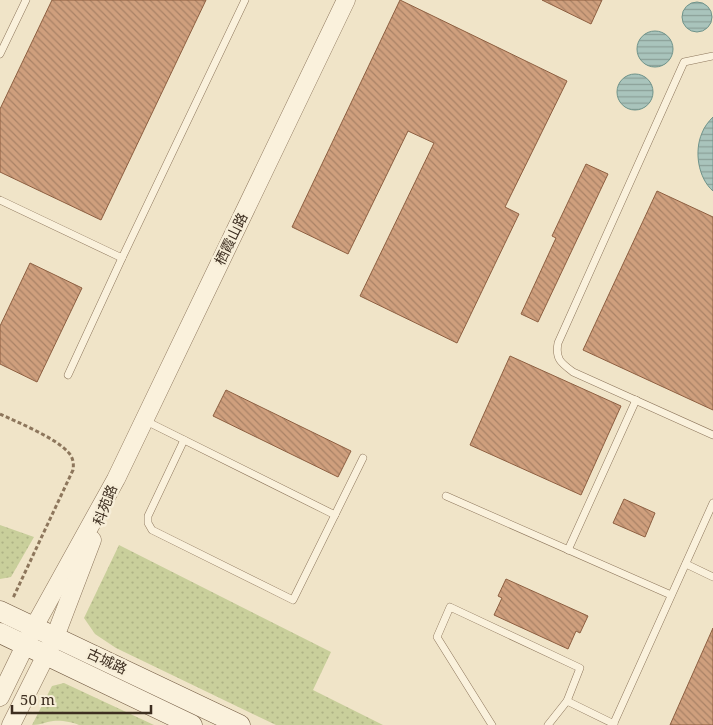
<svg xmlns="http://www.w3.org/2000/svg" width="713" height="725" viewBox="0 0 713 725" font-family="'Noto Serif','Noto Sans SC',serif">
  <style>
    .green { fill: url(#green-dots) }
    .water { fill: url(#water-rules); stroke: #6f938a }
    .building { fill: url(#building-back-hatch); stroke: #8d5f41 }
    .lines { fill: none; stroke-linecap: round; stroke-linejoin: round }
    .service-casing { stroke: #8d765c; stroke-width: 8 }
    .tertiary-casing { stroke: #8d765c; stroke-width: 19 }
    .secondary-casing { stroke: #6f573f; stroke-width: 21 }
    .path { stroke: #8d765c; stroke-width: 3; stroke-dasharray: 4 2.5; stroke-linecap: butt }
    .service { stroke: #faf1dc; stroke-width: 7 }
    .tertiary { stroke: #faf1dc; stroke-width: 18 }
    .secondary { stroke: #faf1dc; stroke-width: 20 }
    .labels { text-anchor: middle; stroke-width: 5; stroke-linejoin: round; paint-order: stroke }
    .street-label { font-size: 14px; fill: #3d2e20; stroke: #f7eed8 }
  </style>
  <defs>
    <pattern id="green-dots" width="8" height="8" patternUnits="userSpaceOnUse" patternTransform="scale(1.25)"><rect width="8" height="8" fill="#c9cf9b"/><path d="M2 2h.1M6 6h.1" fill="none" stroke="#aeb285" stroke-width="1.8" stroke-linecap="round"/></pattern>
    <pattern id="water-rules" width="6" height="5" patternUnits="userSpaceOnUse" patternTransform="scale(1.25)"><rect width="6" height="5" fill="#a9c4bc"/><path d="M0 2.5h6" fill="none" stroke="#8ba098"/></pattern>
    <pattern id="building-back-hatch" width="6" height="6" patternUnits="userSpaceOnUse" patternTransform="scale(1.25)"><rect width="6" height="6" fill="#cf9f7d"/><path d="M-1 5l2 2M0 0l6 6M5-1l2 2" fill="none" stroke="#a98266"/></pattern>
  </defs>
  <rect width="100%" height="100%" fill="#f0e4c8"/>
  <g class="green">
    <polygon points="0,525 34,537 11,577 0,579"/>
    <polygon points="119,545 331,652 313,690 383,725 276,725 116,648 95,634 84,618"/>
    <path d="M64,683l90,42h-75c-7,-3 -18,-5 -26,-4 -8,1 -12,4 -21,4l20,-39z"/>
  </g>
  <g class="water">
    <circle cx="697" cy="17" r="15"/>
    <circle cx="655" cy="49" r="18"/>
    <circle cx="635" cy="92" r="18"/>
    <path d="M713,117v74c-15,-13 -19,-40 -11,-58 2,-6 7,-12 11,-16z"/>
  </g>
  <g class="building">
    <polygon points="52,0 206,0 101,220 0,172 0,109"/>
    <polygon points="400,0 567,81 505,207 519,214 457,343 360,296 434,143 408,131 348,254 292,227"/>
    <polygon points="542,0 602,0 591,24"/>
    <polygon points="586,164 608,174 538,322 521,314 556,238 552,236"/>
    <polygon points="657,191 713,217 713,410 583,350"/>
    <polygon points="30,263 82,288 37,382 0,364 0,326"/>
    <polygon points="510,356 621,406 581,495 470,445"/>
    <polygon points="226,390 351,451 338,477 213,416"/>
    <polygon points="624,499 655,513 645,537 613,523"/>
    <polygon points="506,579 588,616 580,633 576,631 568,649 494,615 502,598 498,596"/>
    <polygon points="713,628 713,725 670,725"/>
  </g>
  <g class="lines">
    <g class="service-casing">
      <g id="service">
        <polyline points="0,54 26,0"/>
        <path d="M713,56l-29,6 -126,281c-3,16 3,20 15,29l140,63"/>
        <polyline points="0,200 122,258 245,0"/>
        <polyline points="68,375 122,258"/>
        <polyline points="144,420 335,515"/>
        <polyline points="184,440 148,516 148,523 152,530 293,600 363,458"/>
        <polyline points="446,496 671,595"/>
        <polyline points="568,550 636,400"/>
        <polyline points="686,564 713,577"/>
        <polyline points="567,701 614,724"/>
        <polyline points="492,725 437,637 450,607 580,668 567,701 548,725"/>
        <polyline points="613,725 713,503"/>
      </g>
    </g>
    <g class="tertiary-casing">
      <g id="tertiary">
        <polyline points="0,697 34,627 116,479 346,0"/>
        <polyline points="11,725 55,637 92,540"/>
      </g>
    </g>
    <g class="secondary-casing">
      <g id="secondary">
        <polyline points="0,611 240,725"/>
        <polyline points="0,633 192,725"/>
      </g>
    </g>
    <path class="path" d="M0,414c19,9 54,23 68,38 5,5 6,11 5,18l-60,128"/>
    <use href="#service" class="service"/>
    <use href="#tertiary" class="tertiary"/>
    <use href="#secondary" class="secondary"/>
  </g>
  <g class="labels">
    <g class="street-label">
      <text transform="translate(231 239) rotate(-64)" y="5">栖霞山路</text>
      <text transform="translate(105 505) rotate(-69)" y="5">科苑路</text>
      <text transform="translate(107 661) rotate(25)" y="5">古城路</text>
    </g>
  </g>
  <path d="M12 705v8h139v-8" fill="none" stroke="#3d2e20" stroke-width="2.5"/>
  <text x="20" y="705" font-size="15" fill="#3d2e20" stroke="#f7eed8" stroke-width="4" paint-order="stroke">50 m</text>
</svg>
